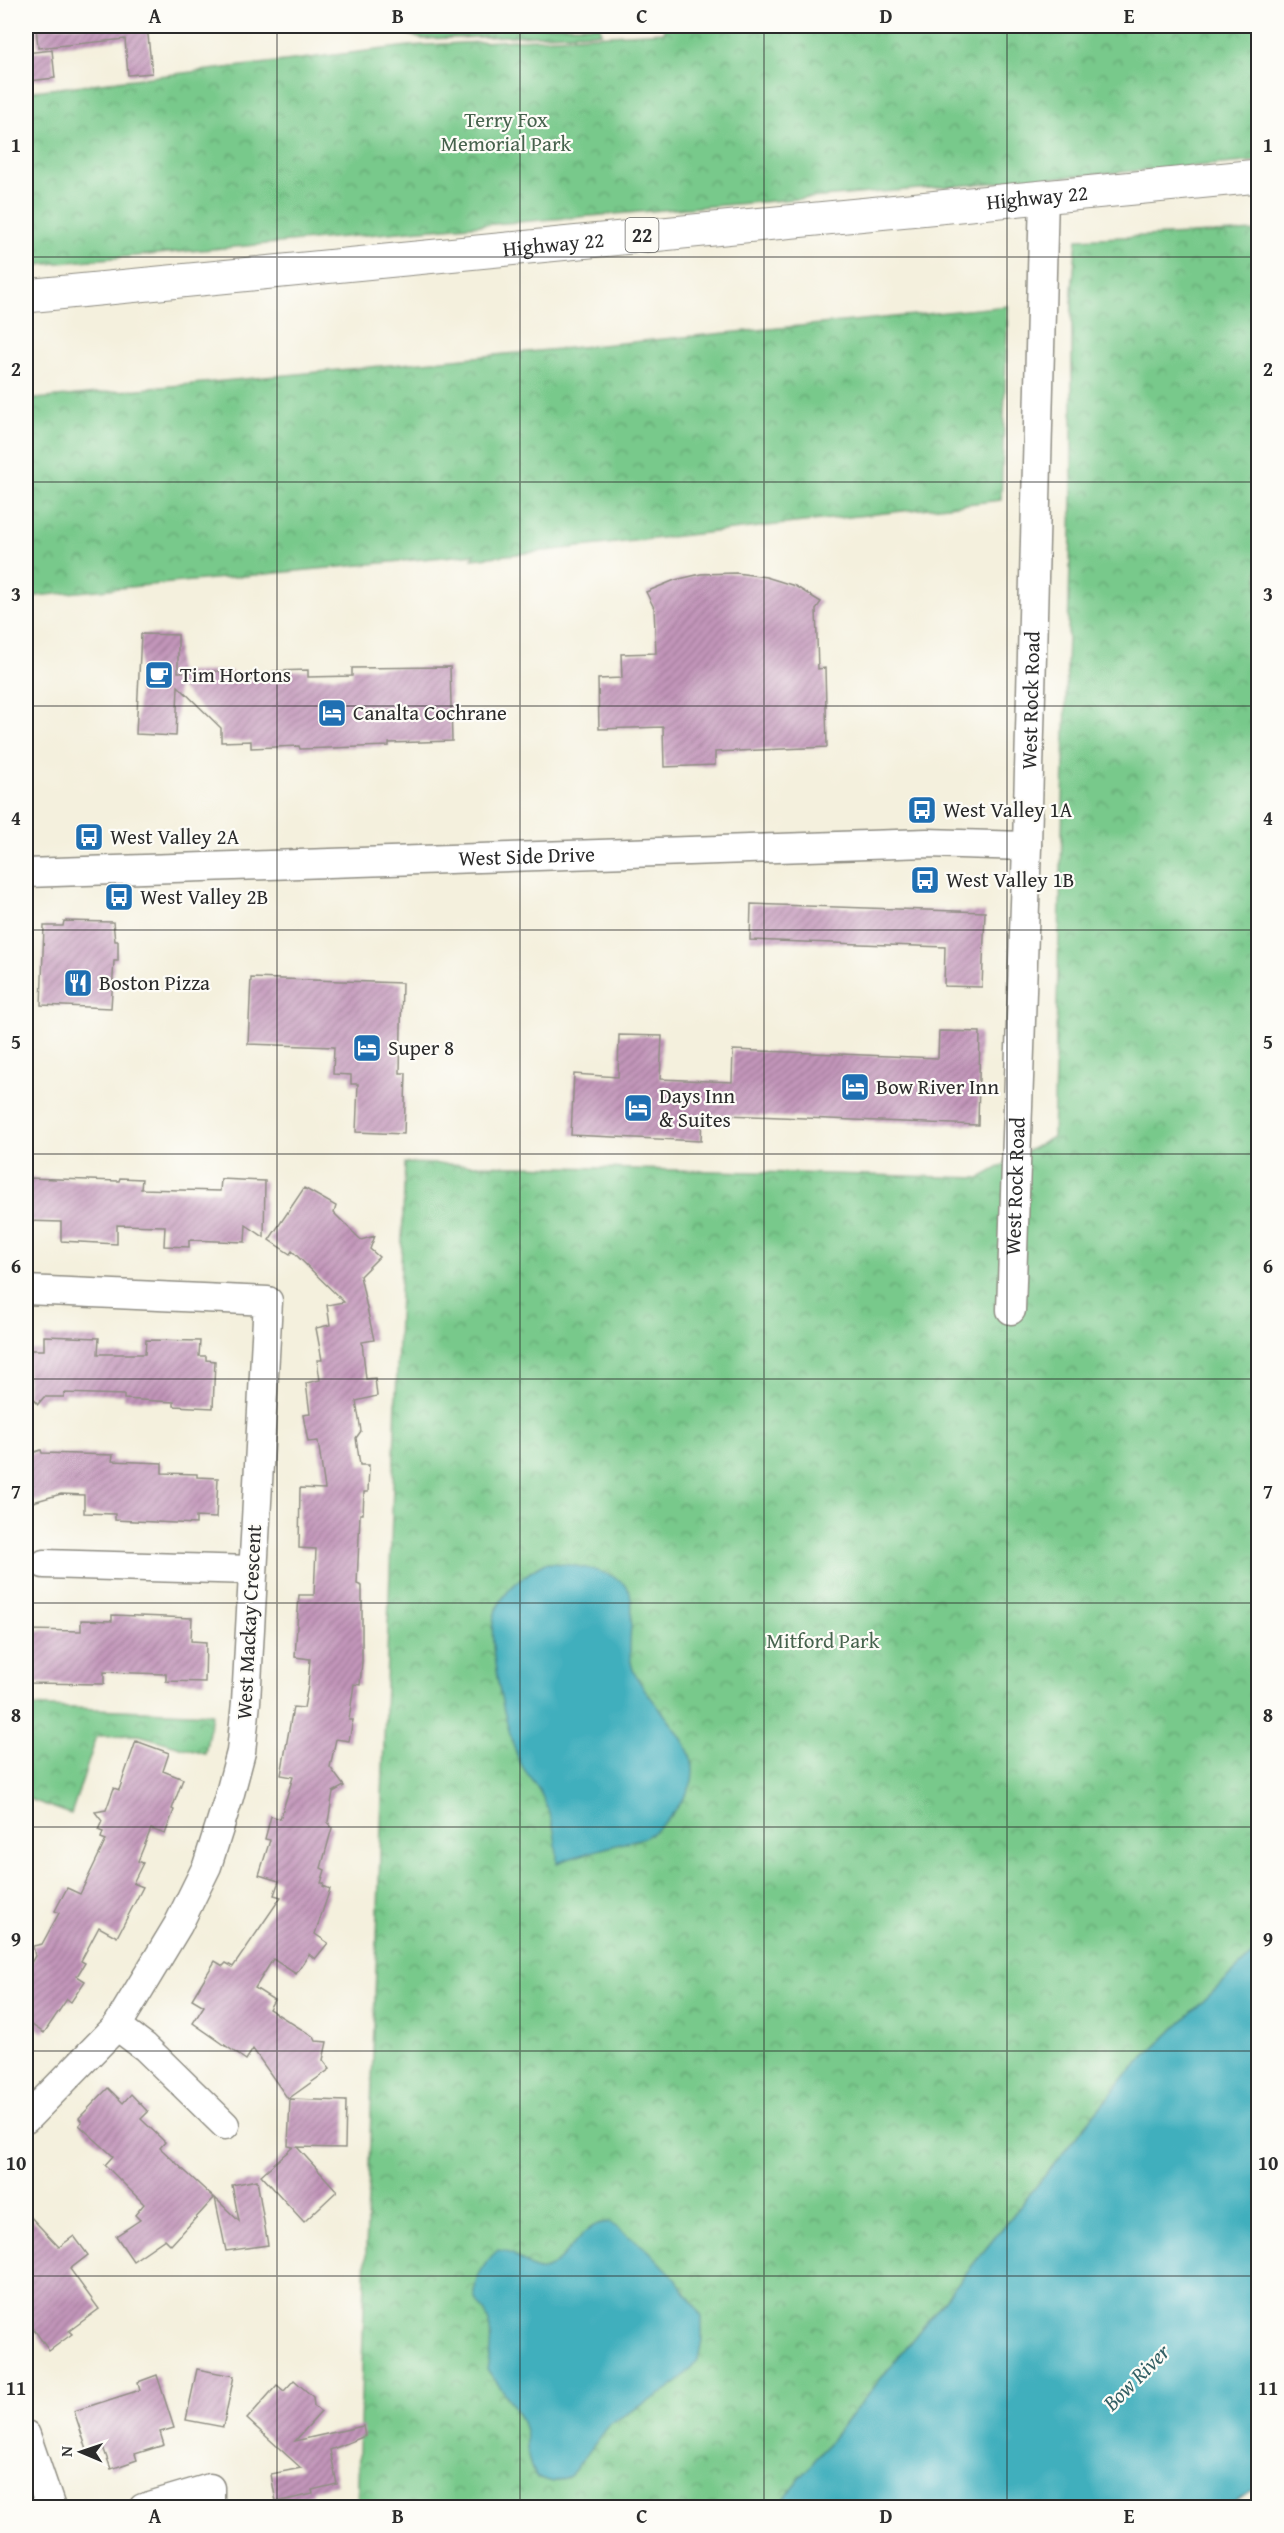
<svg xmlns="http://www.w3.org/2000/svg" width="1284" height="2533" viewBox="0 0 1284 2533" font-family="'Gentium Book Plus',serif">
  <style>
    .park { fill: url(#park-crowns); stroke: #527a5b; stroke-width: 1.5 }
    .water { fill: #40afbd; stroke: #366d74; stroke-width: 1.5 }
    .building { fill: url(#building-hatch) }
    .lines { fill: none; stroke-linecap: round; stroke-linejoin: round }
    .minor-casing { stroke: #908e84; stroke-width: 31 }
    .major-casing { stroke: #908e84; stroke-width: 35 }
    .minor { stroke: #fff; stroke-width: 28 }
    .major { stroke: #fff; stroke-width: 33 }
    .grid { fill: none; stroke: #2b2b2b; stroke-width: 1.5; stroke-opacity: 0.55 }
    .labels { text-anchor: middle; stroke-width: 4.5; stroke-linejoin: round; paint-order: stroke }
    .shield { fill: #fdfcf7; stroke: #6a6a68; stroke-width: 1.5 }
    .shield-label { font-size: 20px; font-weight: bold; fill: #2b2b2b }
    .park-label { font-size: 21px; fill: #46624d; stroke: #fdfcf7 }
    .street-label { font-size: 21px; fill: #2b2b2b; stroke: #fdfcf7 }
    .poi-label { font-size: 21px; fill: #2b2b2b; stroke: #fdfcf7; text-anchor: start }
    .water-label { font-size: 22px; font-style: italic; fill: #336065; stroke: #fdfcf7 }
    .neatline { fill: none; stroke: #2b2b2b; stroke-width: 2 }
    .grid-label { font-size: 20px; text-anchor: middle; font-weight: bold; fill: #2b2b2b }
  </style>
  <defs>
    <pattern id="park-crowns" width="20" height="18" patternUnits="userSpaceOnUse" patternTransform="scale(1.5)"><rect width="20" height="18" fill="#78c98b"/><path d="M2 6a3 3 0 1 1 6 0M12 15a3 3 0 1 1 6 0" fill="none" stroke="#63a372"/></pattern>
    <pattern id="building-hatch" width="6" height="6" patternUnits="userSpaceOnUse" patternTransform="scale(1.5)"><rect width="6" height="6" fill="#c295ba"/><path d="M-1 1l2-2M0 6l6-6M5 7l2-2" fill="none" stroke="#9e7a97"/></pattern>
  </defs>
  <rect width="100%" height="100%" fill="#fdfcf7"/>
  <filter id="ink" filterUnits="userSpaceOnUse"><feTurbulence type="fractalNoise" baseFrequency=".0167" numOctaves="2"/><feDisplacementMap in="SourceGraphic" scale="12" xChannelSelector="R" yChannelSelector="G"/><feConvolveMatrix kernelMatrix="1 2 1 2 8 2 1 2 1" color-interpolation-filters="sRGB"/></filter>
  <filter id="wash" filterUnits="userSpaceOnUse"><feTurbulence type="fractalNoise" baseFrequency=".008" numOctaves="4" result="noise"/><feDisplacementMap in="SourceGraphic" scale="24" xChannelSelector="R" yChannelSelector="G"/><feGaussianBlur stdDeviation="1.35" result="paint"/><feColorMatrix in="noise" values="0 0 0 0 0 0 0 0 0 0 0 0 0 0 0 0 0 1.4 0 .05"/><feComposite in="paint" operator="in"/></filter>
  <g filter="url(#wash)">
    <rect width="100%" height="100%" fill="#f4f0dd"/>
    <g class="park">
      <polygon points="396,26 600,26 601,33 421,39 396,30"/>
      <polygon points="664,26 1258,26 1258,161 421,230 26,266 26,92 409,46 664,32"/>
      <path d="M1258,231v1718l-131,125 -350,433 -420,1c17,-449 30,-897 48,-1345l575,15 73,-41 19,-639v-208l5,-51z"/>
      <polygon points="1008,306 1001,500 472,559 475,554 26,597 26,400"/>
      <polygon points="26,1706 212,1714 205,1754 139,1735 97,1736 71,1814 26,1798"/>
    </g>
    <g class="water">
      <path d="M545,1563c20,0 70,7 82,24 12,17 -4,60 7,85 15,33 73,75 56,115 -8,17 -25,38 -41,48 -6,4 -15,5 -22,7 -24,7 -47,12 -70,21 0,-25 -5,-49 -17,-71 -5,-10 -15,-19 -20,-30 -13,-27 -36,-125 -24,-152 9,-21 31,-37 49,-47z"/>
      <polygon points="1258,1949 1258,2486 1227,2508 777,2507 1127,2074"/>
      <path d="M609,2222l39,28 27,28 27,38v24l-4,20 -13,16 -17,14 -57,33 -41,53 -17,6 -17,-5c-14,-23 -5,-34 -14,-55 -8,-20 -23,-35 -35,-53 3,-14 5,-31 2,-46 -1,-8 -7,-13 -11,-20 -10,-17 7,-42 20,-53 21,1 30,22 45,20 18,-3 34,-37 53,-45 3,-2 9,-2 13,-3z"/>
    </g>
    <g id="blocks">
      <g class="building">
        <polygon points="36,26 147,26 152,73 128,75 125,39 38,48"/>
        <polygon points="52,50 55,78 29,81 26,53"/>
        <polygon points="736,573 766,577 795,586 821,602 816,609 818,669 825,668 827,747 715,752 715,765 664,767 663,727 599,729 598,679 622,678 621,654 656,653 654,608 646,592 675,580 701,574"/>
        <polygon points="141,634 178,635 178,672 232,671 232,680 274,679 273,671 308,670 308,677 352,676 352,668 450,667 452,741 389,743 389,746 300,749 299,746 251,748 251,741 221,742 221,728 178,686 176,736 136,734"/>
        <polygon points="751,904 985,912 982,987 944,986 945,947 750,940"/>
        <polygon points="64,921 113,922 115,941 118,941 118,961 114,961 111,1008 41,1005 44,926 63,926"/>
        <polygon points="251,978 402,983 400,1073 406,1073 404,1134 356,1132 358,1084 351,1084 351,1075 333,1074 334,1047 248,1044"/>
        <polygon points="939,1031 980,1032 978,1125 702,1114 701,1141 571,1135 574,1074 618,1077 619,1035 662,1036 660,1079 732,1082 733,1050 938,1058"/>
        <polygon points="26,1178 119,1181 120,1178 142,1179 141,1189 220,1191 221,1179 265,1181 264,1237 246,1225 245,1242 189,1240 189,1247 164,1246 165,1226 117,1225 117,1244 61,1241 61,1222 26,1221"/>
        <polygon points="304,1188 336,1206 334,1213 361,1240 375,1236 370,1249 379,1257 360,1276 374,1340 362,1342 366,1379 375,1378 377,1396 356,1401 361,1431 356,1438 360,1465 369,1465 368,1492 364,1492 363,1514 360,1514 357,1584 362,1586 362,1661 360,1685 354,1684 349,1720 353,1720 349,1741 336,1739 330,1767 344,1786 333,1792 328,1822 332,1828 321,1868 325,1870 321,1883 324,1883 323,1886 330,1889 315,1934 328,1943 315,1959 309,1954 296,1974 273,1959 255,1988 274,2000 269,2009 314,2037 316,2041 327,2042 323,2060 330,2069 288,2099 253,2049 246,2060 193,2023 204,2006 192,1999 215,1961 223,1966 226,1963 233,1967 281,1897 274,1895 279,1881 259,1875 270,1840 265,1839 271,1816 280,1819 293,1777 281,1775 293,1707 304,1708 308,1686 310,1659 295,1657 299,1595 314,1595 316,1549 299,1548 300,1488 325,1489 318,1441 308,1442 303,1415 310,1414 306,1383 320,1380 317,1360 322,1360 316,1328 330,1325 327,1305 344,1302 292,1251 290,1254 269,1240"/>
        <polygon points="44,1336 99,1338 98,1354 145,1354 146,1340 200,1341 199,1356 206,1356 206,1360 215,1361 213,1408 174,1406 174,1402 124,1399 124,1395 64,1393 64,1397 44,1397 38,1404 32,1397 27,1397 28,1350 44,1350"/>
        <polygon points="41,1450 42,1453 113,1455 112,1461 162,1463 162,1473 197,1474 197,1477 218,1478 216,1518 196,1517 196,1524 115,1520 115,1514 84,1513 84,1495 61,1494 26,1504 26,1455"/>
        <polygon points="112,1615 192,1618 191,1641 206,1642 205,1682 166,1681 166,1674 104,1672 104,1684 26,1683 26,1630 81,1631 81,1620 112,1621"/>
        <polygon points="136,1741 169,1753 163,1771 183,1779 172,1809 174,1810 165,1834 151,1829 138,1861 143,1863 133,1883 143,1887 117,1937 99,1927 81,1961 85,1963 77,1976 85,1981 71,2002 67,1999 44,2033 26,2021 26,1971 35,1956 33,1946 42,1944 59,1913 55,1911 67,1888 80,1894 106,1840 101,1838 103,1832 98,1830 102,1821 95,1812 106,1810 114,1788 119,1790"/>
        <polygon points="108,2088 123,2103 131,2094 148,2112 141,2119 165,2142 160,2148 214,2198 171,2245 165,2239 133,2261 116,2236 140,2220 135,2215 144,2204 105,2165 113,2156 79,2125 82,2122 79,2118"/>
        <polygon points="290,2099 346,2101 345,2148 297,2147 337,2191 304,2222 261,2175 293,2147 288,2146"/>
        <polygon points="257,2180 268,2245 226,2251 215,2198 239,2221 232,2185"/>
        <polygon points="26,2212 59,2247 74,2236 88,2255 70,2269 99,2309 69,2331 72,2334 49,2351 26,2318"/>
        <polygon points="197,2369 234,2376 223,2427 186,2420"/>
        <polygon points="157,2375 174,2428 160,2432 164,2445 135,2454 137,2460 111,2469 103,2447 89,2456 74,2411 140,2390 138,2382"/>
        <polygon points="294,2380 313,2397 314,2406 321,2412 295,2441 363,2426 365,2436 330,2450 337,2484 312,2490 313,2494 276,2502 271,2474 301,2468 247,2419 277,2385 284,2391"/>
      </g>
    </g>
  </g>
  <g filter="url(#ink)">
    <use href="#blocks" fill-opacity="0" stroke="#908e84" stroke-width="1.5"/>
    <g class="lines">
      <g class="minor-casing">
        <g id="minor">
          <path id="s1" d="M26,873l901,-30 100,3"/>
          <polyline points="26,1290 268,1301 246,1702 241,1752 229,1797 207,1866 178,1925 117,2026 26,2119"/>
          <path id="s2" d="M1011,1310l16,-464 17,-650"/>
          <polyline points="44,1564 252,1570"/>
          <polyline points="117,2026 145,2047 225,2125"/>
          <polyline points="26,2435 51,2508"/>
          <polyline points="143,2508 210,2488 210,2508"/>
        </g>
      </g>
      <g class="major-casing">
        <g id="major">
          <path id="s3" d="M26,296l1232,-120"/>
        </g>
      </g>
      <use href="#minor" class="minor"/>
      <use href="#major" class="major"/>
    </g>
  </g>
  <path class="grid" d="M277,26v2482M520,26v2482M764,26v2482M1007,26v2482M26,257h1232M26,482h1232M26,706h1232M26,930h1232M26,1154h1232M26,1379h1232M26,1603h1232M26,1827h1232M26,2051h1232M26,2276h1232"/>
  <defs>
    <g id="cafe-square" transform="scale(1.5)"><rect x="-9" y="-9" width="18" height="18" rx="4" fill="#1f6fb2" stroke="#fdfcf7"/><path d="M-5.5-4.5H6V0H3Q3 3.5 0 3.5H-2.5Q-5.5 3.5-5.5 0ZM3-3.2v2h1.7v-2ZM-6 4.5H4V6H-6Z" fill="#fff"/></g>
    <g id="hotel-square" transform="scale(1.5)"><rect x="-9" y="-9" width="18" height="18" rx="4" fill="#1f6fb2" stroke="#fdfcf7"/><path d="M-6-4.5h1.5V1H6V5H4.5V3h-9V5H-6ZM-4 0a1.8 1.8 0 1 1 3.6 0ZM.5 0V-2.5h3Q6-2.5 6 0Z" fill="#fff"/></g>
    <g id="bus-square" transform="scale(1.5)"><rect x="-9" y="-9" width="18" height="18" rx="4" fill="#1f6fb2" stroke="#fdfcf7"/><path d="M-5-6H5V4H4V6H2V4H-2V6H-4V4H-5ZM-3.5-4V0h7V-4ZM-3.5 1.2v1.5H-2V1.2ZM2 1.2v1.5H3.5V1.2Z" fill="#fff"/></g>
    <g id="restaurant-square" transform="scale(1.5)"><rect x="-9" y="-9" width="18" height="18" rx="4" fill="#1f6fb2" stroke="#fdfcf7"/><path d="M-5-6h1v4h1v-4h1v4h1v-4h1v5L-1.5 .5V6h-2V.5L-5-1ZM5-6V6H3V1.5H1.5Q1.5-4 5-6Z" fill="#fff"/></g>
  </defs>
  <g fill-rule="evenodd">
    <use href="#cafe-square" x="159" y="675"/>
    <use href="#hotel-square" x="332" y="713"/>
    <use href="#bus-square" x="922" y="810"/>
    <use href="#bus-square" x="89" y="837"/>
    <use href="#bus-square" x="925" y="880"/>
    <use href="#bus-square" x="119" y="897"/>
    <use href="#restaurant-square" x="78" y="983"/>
    <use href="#hotel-square" x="367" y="1048"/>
    <use href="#hotel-square" x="855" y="1087"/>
    <use href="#hotel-square" x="638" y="1108"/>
  </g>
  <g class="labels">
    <rect class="shield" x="625.5" y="218" width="33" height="34" rx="4.5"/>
    <g class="shield-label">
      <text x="642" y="242">22</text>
    </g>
    <g class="park-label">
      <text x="506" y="127">Terry Fox<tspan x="506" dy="24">Memorial Park</tspan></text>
      <text x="823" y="1648">Mitford Park</text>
    </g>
    <g class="street-label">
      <text dy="7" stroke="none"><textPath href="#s3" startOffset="1016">Highway 22</textPath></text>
      <text dy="7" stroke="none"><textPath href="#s3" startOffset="530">Highway 22</textPath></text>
      <text dy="7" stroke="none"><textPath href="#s2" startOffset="610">West Rock Road</textPath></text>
      <text dy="7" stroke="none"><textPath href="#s1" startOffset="501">West Side Drive</textPath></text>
      <text dy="7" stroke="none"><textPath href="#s2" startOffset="124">West Rock Road</textPath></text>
      <text transform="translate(249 1622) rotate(-87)" y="7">West Mackay Crescent</text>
    </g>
    <g class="poi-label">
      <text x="180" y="682">Tim Hortons</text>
      <text x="353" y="720">Canalta Cochrane</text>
      <text x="943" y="817">West Valley 1A</text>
      <text x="110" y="844">West Valley 2A</text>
      <text x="946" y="887">West Valley 1B</text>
      <text x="140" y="904">West Valley 2B</text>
      <text x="99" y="990">Boston Pizza</text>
      <text x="388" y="1055">Super 8</text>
      <text x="876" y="1094">Bow River Inn</text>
      <text x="659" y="1103">Days Inn<tspan x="659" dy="24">&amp; Suites</tspan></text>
    </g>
    <g class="water-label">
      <text transform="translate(1136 2377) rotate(-45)" y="8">Bow River</text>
    </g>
  </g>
  <rect width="1284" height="2533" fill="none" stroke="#fdfcf7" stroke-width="66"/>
  <g transform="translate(81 2452) rotate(272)" stroke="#fdfcf7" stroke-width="4.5" paint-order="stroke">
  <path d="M0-4.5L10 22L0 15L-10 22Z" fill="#2b2b2b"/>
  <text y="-9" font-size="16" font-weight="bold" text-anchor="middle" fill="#2b2b2b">N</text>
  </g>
  <rect x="33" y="33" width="1218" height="2467" class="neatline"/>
  <g class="grid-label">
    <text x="155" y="23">A</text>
    <text x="398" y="23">B</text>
    <text x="642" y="23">C</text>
    <text x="886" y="23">D</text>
    <text x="1129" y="23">E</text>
    <text x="16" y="152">1</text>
    <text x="1268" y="152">1</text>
    <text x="16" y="376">2</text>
    <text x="1268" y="376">2</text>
    <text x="16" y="601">3</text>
    <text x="1268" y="601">3</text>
    <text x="16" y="825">4</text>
    <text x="1268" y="825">4</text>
    <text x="16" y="1049">5</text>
    <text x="1268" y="1049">5</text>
    <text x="16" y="1273">6</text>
    <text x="1268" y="1273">6</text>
    <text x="16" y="1498">7</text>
    <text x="1268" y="1498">7</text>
    <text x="16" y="1722">8</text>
    <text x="1268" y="1722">8</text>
    <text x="16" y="1946">9</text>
    <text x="1268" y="1946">9</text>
    <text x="16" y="2170">10</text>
    <text x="1268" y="2170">10</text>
    <text x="16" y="2395">11</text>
    <text x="1268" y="2395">11</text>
    <text x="155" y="2523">A</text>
    <text x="398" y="2523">B</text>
    <text x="642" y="2523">C</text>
    <text x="886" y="2523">D</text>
    <text x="1129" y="2523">E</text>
  </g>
</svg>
